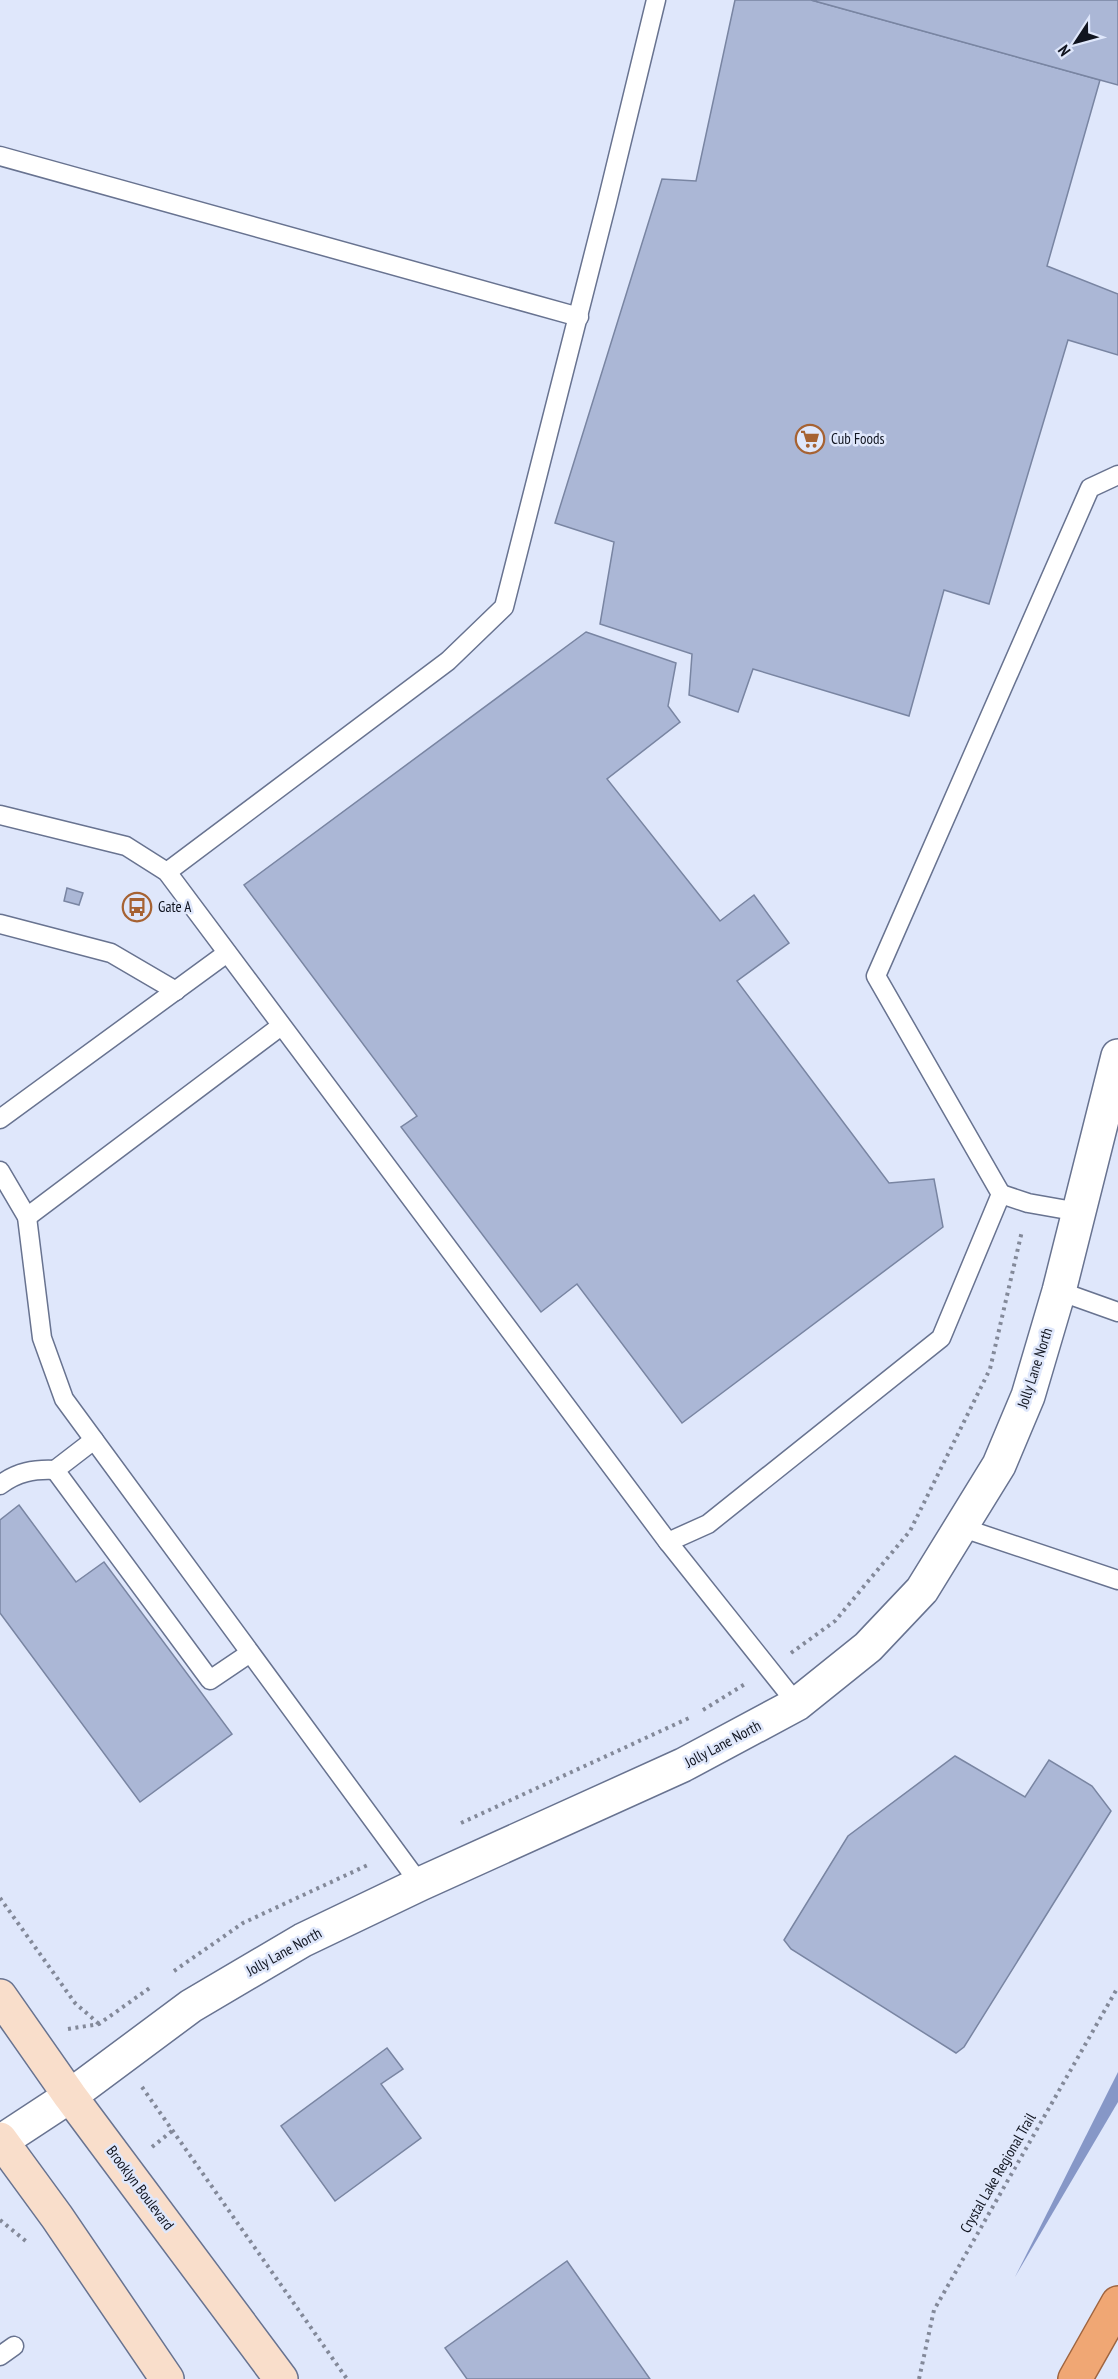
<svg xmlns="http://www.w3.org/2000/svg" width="1118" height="2379" viewBox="0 0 1118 2379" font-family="'PT Sans Narrow',sans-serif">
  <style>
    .water { fill: #8697c7 }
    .building { fill: #abb7d6; stroke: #7985a2; stroke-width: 1.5 }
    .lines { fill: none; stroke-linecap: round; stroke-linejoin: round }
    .service-casing { stroke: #687390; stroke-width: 21 }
    .tertiary-casing { stroke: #687390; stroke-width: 36 }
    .secondary-casing { stroke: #687390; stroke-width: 36 }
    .trunk-casing { stroke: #9f6540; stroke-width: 36 }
    .path { stroke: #838999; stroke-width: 4; stroke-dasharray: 3 4.5; stroke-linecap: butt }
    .service { stroke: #fff; stroke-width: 18 }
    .tertiary { stroke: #fff; stroke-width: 33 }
    .secondary { stroke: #f9decb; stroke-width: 33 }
    .trunk { stroke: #f0a774; stroke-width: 33 }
    .labels { text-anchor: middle; stroke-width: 5; stroke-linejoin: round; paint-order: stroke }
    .poi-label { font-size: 15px; fill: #10141f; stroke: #dfe7fb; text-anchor: start }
    .street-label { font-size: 15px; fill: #10141f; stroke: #dfe7fb }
  </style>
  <rect width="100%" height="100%" fill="#dfe7fb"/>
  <polygon class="water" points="1118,2072 1118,2102 1015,2277"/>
  <g class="building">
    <polygon points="735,0 811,0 1100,80 1047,266 1118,294 1118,355 1068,340 989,604 944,590 909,716 753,669 738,712 689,695 692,654 600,624 614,542 555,523 662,179 696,181"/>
    <polygon points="811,0 1118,0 1118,85 1100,80"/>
    <polygon points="586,632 676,663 668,706 680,722 607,779 720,921 754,895 789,943 737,981 889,1183 934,1179 943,1227 682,1423 577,1284 541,1312 401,1127 417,1116 244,885"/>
    <polygon points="67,888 83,893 79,905 64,901"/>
    <polygon points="19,1505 76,1582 104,1562 232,1734 140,1802 0,1613 0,1520"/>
    <polygon points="955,1756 1025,1797 1049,1760 1092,1786 1111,1811 964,2047 956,2053 791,1949 784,1940 848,1836"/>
    <polygon points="387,2048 403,2069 381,2084 421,2138 335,2201 281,2126"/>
    <polygon points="567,2261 650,2379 467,2379 445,2348"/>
  </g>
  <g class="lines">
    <g class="service-casing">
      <g id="service">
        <polyline points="0,156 579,317"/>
        <polyline points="0,815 126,846 167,872 668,1542 797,1704"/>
        <polyline points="167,872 448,661 504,607 607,202 656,0"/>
        <polyline points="0,924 111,953 176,991"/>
        <polyline points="0,1119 227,953"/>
        <polyline points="0,1171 27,1217 42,1338 64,1399 420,1884"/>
        <polyline points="1001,1194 1028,1203 1079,1212"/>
        <polyline points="27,1217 281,1026"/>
        <polyline points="1059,1291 1118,1312"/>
        <polyline points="94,1440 55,1470 210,1680 250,1653"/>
        <path d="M0,1485c17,-13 34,-16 55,-15"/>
        <polyline points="960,1527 1118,1580"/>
        <polyline points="668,1542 708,1524 941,1338 1001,1194 876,976 1090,488 1118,475"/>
        <polyline points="0,2356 14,2346"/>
      </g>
    </g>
    <g class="tertiary-casing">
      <polyline id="tertiary" points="0,2142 70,2096 191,2006 303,1940 420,1884 683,1765 797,1704 868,1647 922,1590 999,1465 1028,1396 1059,1291 1118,1056"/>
    </g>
    <g class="secondary-casing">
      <g id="secondary">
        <polyline points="0,1996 70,2096 281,2379"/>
        <polyline points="0,2139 57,2217 167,2379"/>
      </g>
    </g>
    <g class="trunk-casing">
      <polyline id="trunk" points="1075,2379 1118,2303"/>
    </g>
    <g class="path">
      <polyline points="791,1653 835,1621 910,1531 990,1369 1022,1231"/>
      <polyline points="703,1710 745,1684"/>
      <polyline points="461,1823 689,1718"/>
      <polyline points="0,1898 75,2003 99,2024"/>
      <polyline points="174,1971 243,1923 370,1864"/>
      <polyline points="68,2029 99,2024 151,1987"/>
      <polyline points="142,2087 347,2379"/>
      <polyline points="152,2147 172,2131"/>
      <polyline points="0,2220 27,2242"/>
      <polyline points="919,2379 934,2310 1118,1987"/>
    </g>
    <use href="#service" class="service"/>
    <use href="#tertiary" class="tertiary"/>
    <use href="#secondary" class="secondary"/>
    <use href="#trunk" class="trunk"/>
  </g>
  <defs>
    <g id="supermarket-ring" transform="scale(1.5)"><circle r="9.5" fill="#dfe7fb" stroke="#a66232" stroke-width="1.5"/><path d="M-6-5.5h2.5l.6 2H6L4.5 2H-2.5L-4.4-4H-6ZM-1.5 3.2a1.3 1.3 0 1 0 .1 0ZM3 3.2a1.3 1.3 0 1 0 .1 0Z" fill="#a66232"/></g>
    <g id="bus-ring" transform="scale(1.5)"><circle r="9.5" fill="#dfe7fb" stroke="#a66232" stroke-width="1.5"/><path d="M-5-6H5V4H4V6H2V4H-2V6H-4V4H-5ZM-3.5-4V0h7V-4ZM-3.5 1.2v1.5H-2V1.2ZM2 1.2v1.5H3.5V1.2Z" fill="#a66232"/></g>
  </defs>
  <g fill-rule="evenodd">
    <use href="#supermarket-ring" x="810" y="439"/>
    <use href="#bus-ring" x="137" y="907"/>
  </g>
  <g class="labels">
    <g class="poi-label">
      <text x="831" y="444">Cub Foods</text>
      <text x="158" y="912">Gate A</text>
    </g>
    <g class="street-label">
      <text transform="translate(1035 1368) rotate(-72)" y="5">Jolly Lane North</text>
      <text transform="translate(723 1744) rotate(-28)" y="5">Jolly Lane North</text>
      <text transform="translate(284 1952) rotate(-29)" y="5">Jolly Lane North</text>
      <text transform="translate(998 2173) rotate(-60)" y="5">Crystal Lake Regional Trail</text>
      <text transform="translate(140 2188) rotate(53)" y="5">Brooklyn Boulevard</text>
    </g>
  </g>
  <g transform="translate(1076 42) rotate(234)" stroke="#dfe7fb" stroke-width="4.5" paint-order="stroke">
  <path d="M0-4.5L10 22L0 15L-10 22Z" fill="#10141f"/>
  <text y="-9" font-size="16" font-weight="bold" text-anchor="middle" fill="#10141f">N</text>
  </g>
</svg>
